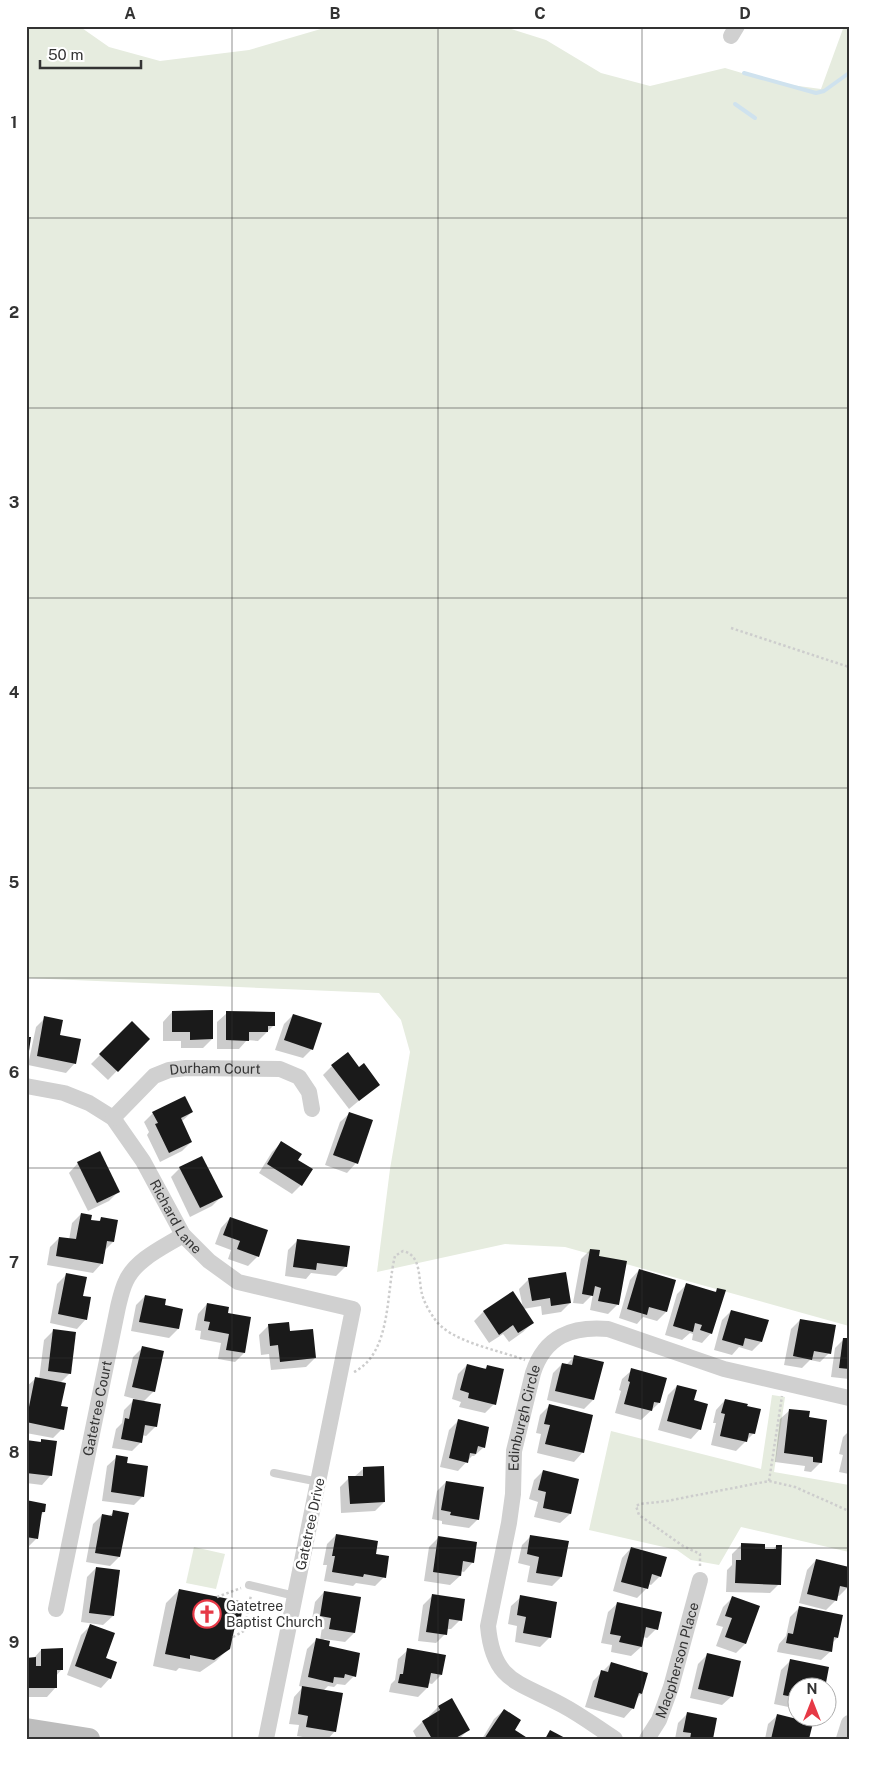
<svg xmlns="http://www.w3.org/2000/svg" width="875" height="1765" viewBox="0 0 875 1765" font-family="'Public Sans',sans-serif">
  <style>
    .green { fill: #e6ecdf }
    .shadow { fill: #0003 }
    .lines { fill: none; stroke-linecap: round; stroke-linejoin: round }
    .stream { stroke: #cfe2ee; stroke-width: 4 }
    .building { fill: #1a1a1a }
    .path { stroke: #cdcdcd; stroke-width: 2.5; stroke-dasharray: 2.5 2.5; stroke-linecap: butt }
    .lane { stroke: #d0d0d0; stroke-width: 8 }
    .street { stroke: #d0d0d0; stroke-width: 16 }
    .secondary { stroke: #bdbdbd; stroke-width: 22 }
    .grid { fill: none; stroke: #333; stroke-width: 1; stroke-opacity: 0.55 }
    .labels { text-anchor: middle; stroke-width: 5; stroke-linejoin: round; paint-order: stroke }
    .street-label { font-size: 14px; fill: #333; stroke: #fff }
    .poi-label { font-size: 14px; fill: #333; stroke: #fff; text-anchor: start }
    .neatline { fill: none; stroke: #333; stroke-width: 2 }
    .grid-label { font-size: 16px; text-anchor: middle; font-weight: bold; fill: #333 }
  </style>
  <rect width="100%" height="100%" fill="#fff"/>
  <g class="green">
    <polygon points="26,26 79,26 109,47 160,61 249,50 331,26 502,26 546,40 601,73 650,86 725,68 776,83 821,89 844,26 849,26 849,1326 565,1247 505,1244 377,1272 390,1169 410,1052 401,1020 379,993 26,978"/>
    <polygon points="772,1395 785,1397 774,1472 849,1485 849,1552 741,1527 719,1565 691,1560 677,1550 589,1530 611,1431 761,1469"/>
    <polygon points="194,1547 225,1554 216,1589 186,1583"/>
  </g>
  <g class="shadow">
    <polygon points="172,1012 212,1039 203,1048 181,1048 181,1041 163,1041 163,1022"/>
    <polygon points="227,1013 274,1025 258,1041 247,1040 239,1049 217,1049 217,1022"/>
    <polygon points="293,1015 312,1049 303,1058 275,1050 284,1024"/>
    <polygon points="45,1018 75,1063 66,1073 28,1065 36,1027"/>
    <polygon points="132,1023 148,1039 108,1080 91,1064"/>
    <polygon points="332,1066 379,1084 349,1109 323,1075"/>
    <polygon points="192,1112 181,1122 191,1142 182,1151 160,1162 147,1135 149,1132 144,1122 153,1113"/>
    <polygon points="350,1113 356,1163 347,1173 325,1165 340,1122"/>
    <polygon points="281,1143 297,1161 301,1185 292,1194 259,1173 272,1152"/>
    <polygon points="78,1163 118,1192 109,1201 88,1211 69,1173"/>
    <polygon points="180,1168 221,1197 212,1206 190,1217 171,1177"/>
    <polygon points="81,1214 90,1221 98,1222 101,1219 113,1242 104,1251 102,1263 93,1273 47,1265 50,1247 59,1238 69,1240 72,1223"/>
    <polygon points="230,1218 258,1256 248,1266 228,1259 231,1250 215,1244 221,1228"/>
    <polygon points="297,1241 346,1266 336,1276 311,1273 306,1279 285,1276 288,1250"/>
    <polygon points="590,1250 598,1257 618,1304 608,1314 590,1310 593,1294 583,1304 573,1303 581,1259"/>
    <polygon points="639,1270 666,1312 657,1321 643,1317 637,1324 619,1318 630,1280"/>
    <polygon points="66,1275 82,1297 86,1319 77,1329 50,1323 57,1284"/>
    <polygon points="529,1279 570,1303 561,1312 542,1315 541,1306 523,1309 532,1323 523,1332 509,1342 503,1334 489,1343 474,1321 483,1312 512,1293 523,1308 519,1289"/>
    <polygon points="687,1284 714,1293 718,1289 711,1333 702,1343 692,1340 693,1334 690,1333 682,1340 665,1335 677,1294"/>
    <polygon points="145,1296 164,1306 182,1310 178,1329 169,1338 131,1331 136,1305"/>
    <polygon points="207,1304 227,1314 244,1353 235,1362 218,1359 221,1343 200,1339 201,1331 195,1330 198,1314"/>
    <polygon points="731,1311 761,1342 752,1351 739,1347 732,1355 714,1350 722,1320"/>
    <polygon points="800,1320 829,1353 820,1362 810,1360 802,1368 784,1365 791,1329"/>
    <polygon points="269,1325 315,1358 306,1367 271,1370 269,1354 261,1355 259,1335"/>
    <polygon points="53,1331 70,1373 60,1383 62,1429 53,1438 26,1433 26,1387 35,1379 39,1380 44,1340"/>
    <polygon points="844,1339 849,1340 849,1379 831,1377 835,1348"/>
    <polygon points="142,1348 154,1391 143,1402 156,1426 146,1436 142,1435 141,1442 132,1451 112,1448 116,1429 122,1423 124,1410 135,1399 124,1396 133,1357"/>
    <polygon points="575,1356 593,1400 584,1409 547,1400 553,1373 562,1364 566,1365"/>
    <polygon points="467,1365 484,1369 488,1366 494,1404 485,1413 459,1407 461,1402 452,1399 458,1374"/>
    <polygon points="632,1370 659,1403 641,1420 615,1413 621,1391 619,1390 622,1379"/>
    <polygon points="677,1386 693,1401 700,1429 691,1439 658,1430 668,1395"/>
    <polygon points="725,1400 754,1433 736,1451 711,1445 716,1423 713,1423 716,1410"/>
    <polygon points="549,1406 583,1452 574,1462 537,1453 541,1434 536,1433 540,1415"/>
    <polygon points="790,1410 808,1419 821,1462 811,1472 804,1471 805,1466 775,1462 780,1419"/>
    <polygon points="458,1421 484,1447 474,1456 472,1456 458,1471 440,1467 449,1430"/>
    <polygon points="849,1431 849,1474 839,1472 843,1455 839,1454 843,1437"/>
    <polygon points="42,1440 51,1475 42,1485 26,1483 26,1441 39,1443"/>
    <polygon points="117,1457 126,1464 143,1496 134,1505 102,1501 107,1466"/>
    <polygon points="363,1469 384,1502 375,1511 341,1513 340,1487 349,1478 354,1477"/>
    <polygon points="543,1471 578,1480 570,1514 560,1523 534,1517 538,1502 529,1499 534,1480"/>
    <polygon points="446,1482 478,1519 469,1528 442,1524 442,1521 432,1519 437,1491"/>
    <polygon points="26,1501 44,1512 41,1515 37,1538 27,1548 26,1554"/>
    <polygon points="114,1512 119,1557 110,1566 86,1562 93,1524 102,1515 109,1516"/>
    <polygon points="336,1535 374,1555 384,1577 375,1586 356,1583 353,1586 324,1581 327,1565 323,1565 327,1544"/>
    <polygon points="531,1536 561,1577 552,1586 527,1582 530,1566 518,1563 522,1545"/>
    <polygon points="439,1537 473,1562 464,1572 460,1571 460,1576 450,1585 424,1581 429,1547"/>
    <polygon points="742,1544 764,1550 772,1551 776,1546 779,1584 770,1593 726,1592 727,1570 732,1565 732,1554"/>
    <polygon points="631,1548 660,1576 651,1585 648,1584 646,1589 637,1598 613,1591 622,1558"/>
    <polygon points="816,1560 848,1587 839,1596 837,1596 835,1601 826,1610 799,1603 807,1570"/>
    <polygon points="96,1568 113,1616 103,1625 81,1622 87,1577"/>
    <polygon points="179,1590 238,1627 233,1631 229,1648 216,1661 200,1672 179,1668 176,1671 153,1666 166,1603"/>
    <polygon points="324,1592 359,1598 354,1633 345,1642 324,1639 323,1641 354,1676 345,1685 337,1684 334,1687 328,1686 323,1691 335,1731 328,1739 314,1739 297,1736 299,1725 289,1724 294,1697 303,1687 299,1686 307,1649 316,1640 320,1640 322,1627 311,1625 315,1602"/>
    <polygon points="432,1596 460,1620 451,1629 446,1629 445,1634 436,1643 418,1641 423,1605"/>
    <polygon points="521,1597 550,1637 540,1647 515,1642 517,1626 508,1624 511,1606"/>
    <polygon points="732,1598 745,1644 736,1653 716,1646 723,1627 716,1625 723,1607"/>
    <polygon points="618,1603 656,1629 647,1638 643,1637 641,1647 631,1656 611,1652 612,1645 601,1643 608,1612"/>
    <polygon points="799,1608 837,1638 832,1643 831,1651 821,1660 777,1652 779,1644 786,1636 790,1617"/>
    <polygon points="91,1625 110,1678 101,1688 67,1675 81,1635"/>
    <polygon points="41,1650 62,1669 56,1676 56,1687 47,1697 26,1697 26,1659 33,1659"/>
    <polygon points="408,1650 441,1675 432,1684 428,1683 427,1688 418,1697 389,1692 391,1684 395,1680 398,1659"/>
    <polygon points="707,1655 732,1696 722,1705 690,1698 698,1664"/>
    <polygon points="791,1660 823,1688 798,1688 798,1709 774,1704 781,1670"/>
    <polygon points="611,1663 641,1694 636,1699 633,1708 624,1718 585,1707 593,1681"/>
    <polygon points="438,1707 468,1730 459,1739 417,1739 413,1731 422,1722 430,1718 429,1716"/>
    <polygon points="504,1710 513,1730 526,1739 482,1739 494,1719"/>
    <polygon points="687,1714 712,1739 675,1739 678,1723"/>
    <polygon points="778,1715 808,1739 765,1739 768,1724"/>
  </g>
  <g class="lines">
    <g class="stream">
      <polyline points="744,73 816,93 824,91 849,73"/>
      <polyline points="735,104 755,118"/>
    </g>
  </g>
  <g class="building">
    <polygon points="213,1010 213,1039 190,1040 190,1032 172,1032 172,1011"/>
    <polygon points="226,1011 275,1012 275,1026 268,1026 268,1032 249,1032 249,1041 226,1040"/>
    <polygon points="293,1014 322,1023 313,1050 284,1040"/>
    <polygon points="44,1016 63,1020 60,1035 81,1039 76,1064 37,1056"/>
    <polygon points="132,1021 150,1039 118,1072 99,1054"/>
    <polygon points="26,1037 31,1037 29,1051 26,1050"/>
    <polygon points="348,1052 359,1067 364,1063 380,1085 359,1101 331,1065"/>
    <polygon points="185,1096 193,1112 181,1118 192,1142 169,1153 155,1124 158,1123 152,1112"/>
    <polygon points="349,1112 373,1120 358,1164 333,1155"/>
    <polygon points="281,1141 302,1154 298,1160 313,1169 302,1186 267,1164"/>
    <polygon points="100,1151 120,1192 97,1203 77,1162"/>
    <polygon points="202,1156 223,1197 200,1208 179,1167"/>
    <polygon points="81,1213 92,1215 91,1220 100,1221 101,1217 118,1220 114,1242 107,1241 103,1264 56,1256 59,1237 76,1239"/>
    <polygon points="230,1217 268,1230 259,1257 237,1249 240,1241 223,1235"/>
    <polygon points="297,1239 350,1246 347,1267 317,1263 316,1270 293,1267"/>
    <polygon points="590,1249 600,1250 599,1256 627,1261 619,1305 598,1301 601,1288 595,1286 593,1296 582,1294"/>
    <polygon points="639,1269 676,1280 667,1312 649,1307 647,1315 627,1309"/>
    <polygon points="566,1272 571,1303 551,1306 550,1298 532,1301 528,1278"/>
    <polygon points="66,1273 87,1277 83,1296 91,1297 87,1320 58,1314"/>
    <polygon points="686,1283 716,1292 717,1288 726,1290 712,1334 700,1330 702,1325 695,1323 693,1332 673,1326"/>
    <polygon points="513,1291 534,1323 518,1333 513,1325 499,1335 483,1311"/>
    <polygon points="145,1295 166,1299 165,1305 183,1309 179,1329 139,1322"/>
    <polygon points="207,1303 229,1307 228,1313 251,1317 245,1353 226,1350 229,1334 208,1330 210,1322 204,1321"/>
    <polygon points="731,1310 769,1320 762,1342 745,1338 743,1346 722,1340"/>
    <polygon points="800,1319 836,1325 831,1354 814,1351 812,1360 793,1356"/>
    <polygon points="289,1322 290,1331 313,1329 316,1358 280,1362 278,1345 270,1346 268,1324"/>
    <polygon points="53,1329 76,1332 71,1374 48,1371"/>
    <polygon points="843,1338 849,1338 849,1369 839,1368"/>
    <polygon points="142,1346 164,1351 155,1392 132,1387"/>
    <polygon points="574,1355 604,1362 594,1400 555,1391 562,1363 572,1365"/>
    <polygon points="467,1364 486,1369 487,1365 504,1369 496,1405 468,1398 469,1393 460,1390"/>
    <polygon points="631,1368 667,1378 660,1403 654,1402 652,1411 624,1404 630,1382 628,1381"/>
    <polygon points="35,1377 66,1383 61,1406 68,1407 64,1430 26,1422"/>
    <polygon points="677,1385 697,1390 694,1400 708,1404 701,1430 667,1421"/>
    <polygon points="133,1399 161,1404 157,1427 145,1425 142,1443 121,1439 125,1418 129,1419"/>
    <polygon points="725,1399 748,1404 747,1406 761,1409 755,1434 749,1433 747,1442 720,1436 725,1414 721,1413"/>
    <polygon points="549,1404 593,1415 584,1453 545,1444 550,1425 544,1424"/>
    <polygon points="789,1409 810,1411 809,1417 827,1420 822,1463 813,1462 813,1457 784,1453"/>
    <polygon points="458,1419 489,1427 485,1448 478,1446 476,1454 470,1453 468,1463 449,1458"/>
    <polygon points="41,1439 57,1441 52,1476 26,1473 26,1440 41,1442"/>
    <polygon points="116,1455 128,1457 127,1463 148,1466 144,1497 111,1492"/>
    <polygon points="384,1466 385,1502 350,1504 348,1476 363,1476 363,1467"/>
    <polygon points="543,1470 579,1479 571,1514 543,1508 546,1492 538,1490"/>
    <polygon points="446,1481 484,1487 479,1520 450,1515 451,1512 441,1510"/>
    <polygon points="26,1500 46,1504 45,1512 42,1512 38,1539 26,1537"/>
    <polygon points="113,1510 129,1513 120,1557 95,1553 102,1514 112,1516"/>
    <polygon points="336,1534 378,1541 376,1554 389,1556 386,1578 364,1574 363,1577 332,1572 335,1556 332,1556"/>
    <polygon points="530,1535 569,1541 562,1577 536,1573 539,1557 527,1554"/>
    <polygon points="438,1536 477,1542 474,1563 463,1561 461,1576 433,1572"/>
    <polygon points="741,1543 765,1544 765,1549 776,1549 776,1545 782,1545 781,1585 735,1583 736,1560 741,1560"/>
    <polygon points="631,1547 667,1557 661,1577 652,1574 648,1589 621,1582"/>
    <polygon points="816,1559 849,1567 849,1588 840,1586 837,1601 807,1594"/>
    <polygon points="96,1567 120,1570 114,1616 89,1613"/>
    <polygon points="179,1589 244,1602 239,1627 235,1626 230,1649 214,1660 190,1655 190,1659 165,1654"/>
    <polygon points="324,1591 361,1597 355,1633 329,1629 331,1618 320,1616"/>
    <polygon points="432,1594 465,1599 462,1621 449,1619 447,1635 426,1632"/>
    <polygon points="520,1595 557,1602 551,1638 523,1633 526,1617 517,1615"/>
    <polygon points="732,1596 760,1606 746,1644 725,1637 732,1618 725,1616"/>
    <polygon points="617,1602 662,1612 658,1630 646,1627 642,1647 619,1642 621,1636 610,1634"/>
    <polygon points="799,1606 843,1615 838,1638 834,1637 832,1652 786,1643 788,1633 793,1634"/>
    <polygon points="90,1624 115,1633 106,1658 117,1662 111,1679 75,1666"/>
    <polygon points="316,1638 330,1641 329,1646 360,1653 356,1677 345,1674 344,1678 334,1677 333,1683 308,1677"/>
    <polygon points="63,1648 63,1670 57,1670 57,1688 26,1688 26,1658 36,1657 36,1666 41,1666 41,1649"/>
    <polygon points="407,1648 446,1655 442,1675 431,1673 428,1688 398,1683 400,1674 403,1674"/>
    <polygon points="707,1653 741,1661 733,1697 698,1689"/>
    <polygon points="790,1659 829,1667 825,1688 814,1686 814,1688 798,1688 798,1698 783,1695"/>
    <polygon points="611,1662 648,1673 642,1694 639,1693 634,1709 594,1697 601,1670 608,1672"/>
    <polygon points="302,1686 343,1693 336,1732 306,1727 308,1716 298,1714"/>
    <polygon points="452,1698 470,1730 454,1739 432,1739 422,1721 440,1710 438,1706"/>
    <polygon points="504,1709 521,1720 515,1730 529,1739 484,1739"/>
    <polygon points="687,1712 717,1718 713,1739 690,1739 691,1733 683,1732"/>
    <polygon points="777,1714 813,1723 809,1739 771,1739"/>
    <polygon points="550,1730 567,1739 545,1739"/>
  </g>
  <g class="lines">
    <g class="path">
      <polyline points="731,628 849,667"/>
      <path d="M354,1372c38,-19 32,-81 41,-116l8,-5c19,4 15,28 19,43 2,8 7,17 12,24 15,24 65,32 91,42"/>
      <polyline points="769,1481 782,1396"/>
      <polyline points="700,1566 700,1554 683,1546 639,1515 636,1506 640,1504 667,1501 769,1481 795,1487 849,1511"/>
      <polyline points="217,1597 241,1588"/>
      <polyline points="233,1637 244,1631 251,1595"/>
    </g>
    <g class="lane">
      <polyline points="274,1473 319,1482"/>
      <polyline points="249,1585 295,1596"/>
    </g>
    <g class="street">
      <polyline points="731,36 737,26"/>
      <path id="s1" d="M26,1086l38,7 25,10 24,15 30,43 40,74 26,26 29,21 115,27 -87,430"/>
      <path id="s2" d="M113,1118l41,-42 15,-6 17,-2 94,1 19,8 10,15 3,17"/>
      <path id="s3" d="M56,1609l62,-302c2,-8 4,-18 8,-26 10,-22 38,-34 57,-46"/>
      <path id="s4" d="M615,1739c-17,-11 -34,-24 -53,-34 -42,-23 -69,-22 -74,-79l21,-103 4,-29 1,-43 19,-78c12,-37 39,-47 75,-44l116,40 125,29"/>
      <path id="s5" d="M647,1739l12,-19 12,-33 29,-107"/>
      <polyline points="844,1739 849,1723"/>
    </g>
    <polyline class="secondary" points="26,1729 89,1739"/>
  </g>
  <path class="grid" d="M232,26v1713M438,26v1713M642,26v1713M26,218h823M26,408h823M26,598h823M26,788h823M26,978h823M26,1168h823M26,1358h823M26,1548h823"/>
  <defs>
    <g id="church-ring" transform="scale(1.4375)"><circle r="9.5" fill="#fff" stroke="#e63946" stroke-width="1.5"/><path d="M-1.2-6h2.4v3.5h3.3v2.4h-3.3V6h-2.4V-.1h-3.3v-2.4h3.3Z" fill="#e63946"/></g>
  </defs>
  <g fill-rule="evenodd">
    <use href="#church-ring" x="207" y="1614"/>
  </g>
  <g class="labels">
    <g class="street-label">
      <text dy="5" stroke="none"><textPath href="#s2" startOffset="121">Durham Court</textPath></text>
      <text dy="5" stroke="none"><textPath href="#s1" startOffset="211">Richard Lane</textPath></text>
      <text dy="5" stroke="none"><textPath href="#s3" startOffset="205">Gatetree Court</textPath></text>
      <text dy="5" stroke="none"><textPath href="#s4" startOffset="391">Edinburgh Circle</textPath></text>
      <text transform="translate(310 1524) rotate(-78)" y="5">Gatetree Drive</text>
      <text dy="5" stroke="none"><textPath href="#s5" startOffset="85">Macpherson Place</textPath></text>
    </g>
    <g class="poi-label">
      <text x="226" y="1611">Gatetree<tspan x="226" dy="16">Baptist Church</tspan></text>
    </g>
  </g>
  <rect width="875" height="1765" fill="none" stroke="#ffffff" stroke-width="55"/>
  <g transform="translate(812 1702)"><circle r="24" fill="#ffffff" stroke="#adadad"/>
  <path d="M0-4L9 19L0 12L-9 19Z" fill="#e63946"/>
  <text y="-8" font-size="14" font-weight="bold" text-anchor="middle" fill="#333333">N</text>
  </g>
  <path d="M40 60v8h101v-8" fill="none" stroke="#333333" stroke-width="2.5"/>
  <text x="48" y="60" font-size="15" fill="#333333" stroke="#ffffff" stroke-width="4" paint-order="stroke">50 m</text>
  <rect x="28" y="28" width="820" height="1710" class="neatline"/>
  <g class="grid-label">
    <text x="130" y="19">A</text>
    <text x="335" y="19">B</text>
    <text x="540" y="19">C</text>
    <text x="745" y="19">D</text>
    <text x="14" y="128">1</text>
    <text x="14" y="318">2</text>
    <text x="14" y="508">3</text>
    <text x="14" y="698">4</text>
    <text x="14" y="888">5</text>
    <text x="14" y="1078">6</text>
    <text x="14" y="1268">7</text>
    <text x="14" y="1458">8</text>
    <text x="14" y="1648">9</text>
  </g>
</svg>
